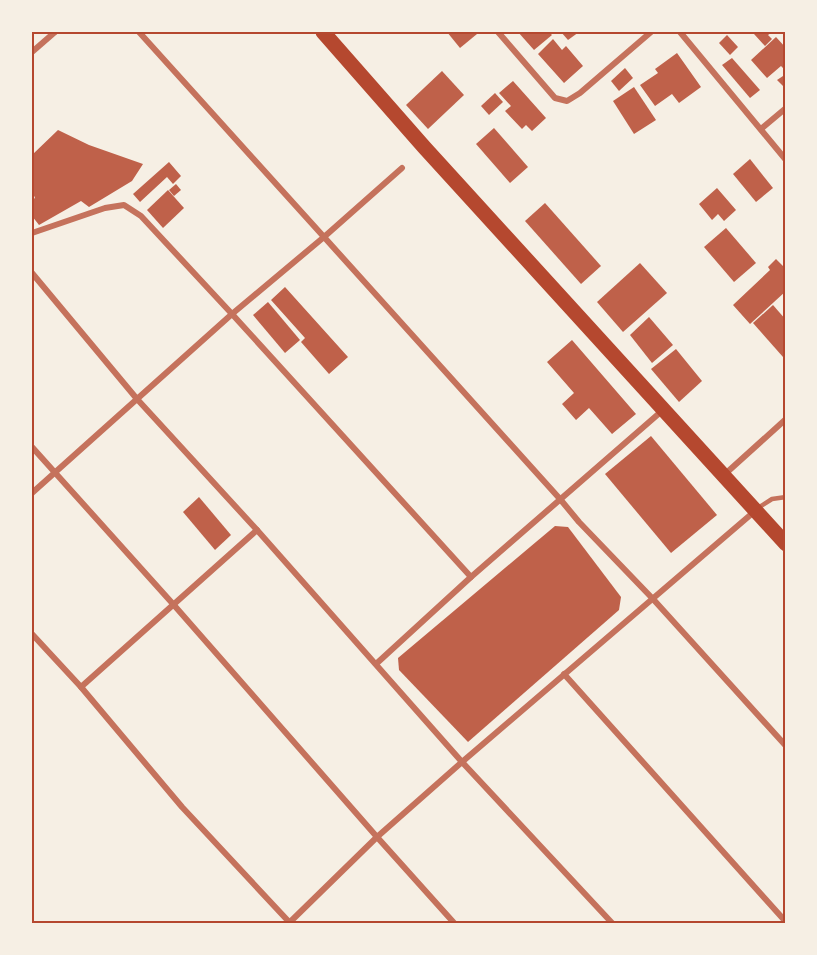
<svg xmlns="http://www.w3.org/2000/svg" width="817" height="955" viewBox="0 0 817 955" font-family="Raleway,sans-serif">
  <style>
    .building { fill: #bf614a }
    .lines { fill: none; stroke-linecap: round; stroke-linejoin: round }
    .service { stroke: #c5725c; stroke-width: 4.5 }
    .minor { stroke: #c5725c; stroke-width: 6 }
    .primary { stroke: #b5482f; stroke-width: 15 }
    .neatline { fill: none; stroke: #b5482f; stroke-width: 2 }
  </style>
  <rect width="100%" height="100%" fill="#f6efe4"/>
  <g class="building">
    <polygon points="447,32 475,32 477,34 460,48"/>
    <polygon points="518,32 549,32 552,35 534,50"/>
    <polygon points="561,32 579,32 568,40"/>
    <polygon points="757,32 772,32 768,35 772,39 765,46 754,34"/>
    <polygon points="727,35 738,47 730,55 719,43"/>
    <polygon points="776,37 786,48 786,67 784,69 781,66 767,78 751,60"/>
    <polygon points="553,39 562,50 566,46 583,66 564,83 538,54"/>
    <polygon points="677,53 701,87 679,103 672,94 655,106 640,85 658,73 655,69"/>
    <polygon points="732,58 760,90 750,98 722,65"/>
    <polygon points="625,68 633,78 619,91 611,81"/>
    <polygon points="442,71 464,95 428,129 406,105"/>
    <polygon points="786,74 786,89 777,80"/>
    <polygon points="513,81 546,118 532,131 526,125 522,129 505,111 511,106 499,93"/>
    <polygon points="634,87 656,120 634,134 613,101"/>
    <polygon points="495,93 503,102 489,115 481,106"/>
    <polygon points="494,128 528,167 510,183 476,144"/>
    <polygon points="58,130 89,145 143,164 132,181 89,207 81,201 39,225 32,216 32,200 35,198 32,191 32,155"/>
    <polygon points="750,159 773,188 756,202 733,174"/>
    <polygon points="169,162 181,176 173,184 167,177 140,202 133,194"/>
    <polygon points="176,184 181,190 174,196 169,190"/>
    <polygon points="717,188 736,210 724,221 718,214 712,220 699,204"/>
    <polygon points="168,190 184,208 163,228 147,210"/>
    <polygon points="545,203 601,266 581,284 525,221"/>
    <polygon points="726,228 756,263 734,282 704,247"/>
    <polygon points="776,259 786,269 786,291 750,324 733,305 770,270 768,267"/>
    <polygon points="640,263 667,293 623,332 597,302"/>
    <polygon points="285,287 348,357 329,374 301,342 305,338 271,300"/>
    <polygon points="268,302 300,340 285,353 253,315"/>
    <polygon points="773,305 786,320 786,355 783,357 753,323"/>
    <polygon points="649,317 673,345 652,363 630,335"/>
    <polygon points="572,340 636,414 612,434 589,408 576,420 562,404 574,393 547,362"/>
    <polygon points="676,349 702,381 679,402 651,369"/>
    <polygon points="651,436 717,515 671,553 605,474"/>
    <polygon points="199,497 231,535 215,550 183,512"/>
    <polygon points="555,526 568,527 621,597 619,610 468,742 399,670 398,658"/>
  </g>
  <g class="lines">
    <polyline class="service" points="758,508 772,499 786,497"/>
    <g class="minor">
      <polyline points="139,32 324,237 402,168"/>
      <polyline points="498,32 555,98 567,101 580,93 651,32"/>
      <polyline points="680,32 786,160"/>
      <polyline points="32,52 55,32"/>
      <polyline points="761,129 786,108"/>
      <polyline points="32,233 105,208 124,205 141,216 232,314 471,577"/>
      <polyline points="32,273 137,399 257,530 462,762 613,924"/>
      <polyline points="32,447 173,604 377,837 455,924"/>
      <polyline points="724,475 786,419"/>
      <polyline points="32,493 232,314 324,237 560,499 579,522 653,599 786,746"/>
      <polyline points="32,634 81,687 182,807 291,924"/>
      <polyline points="376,664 471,577 663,410"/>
      <polyline points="564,674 786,922"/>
      <polyline points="81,687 257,530"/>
      <polyline points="288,924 377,837 462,762 755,511"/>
    </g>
    <polyline class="primary" points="323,32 424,147 786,544"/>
  </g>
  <rect width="817" height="955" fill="none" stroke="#f6efe4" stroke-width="66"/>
  <rect x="33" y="33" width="751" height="889" class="neatline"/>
</svg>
